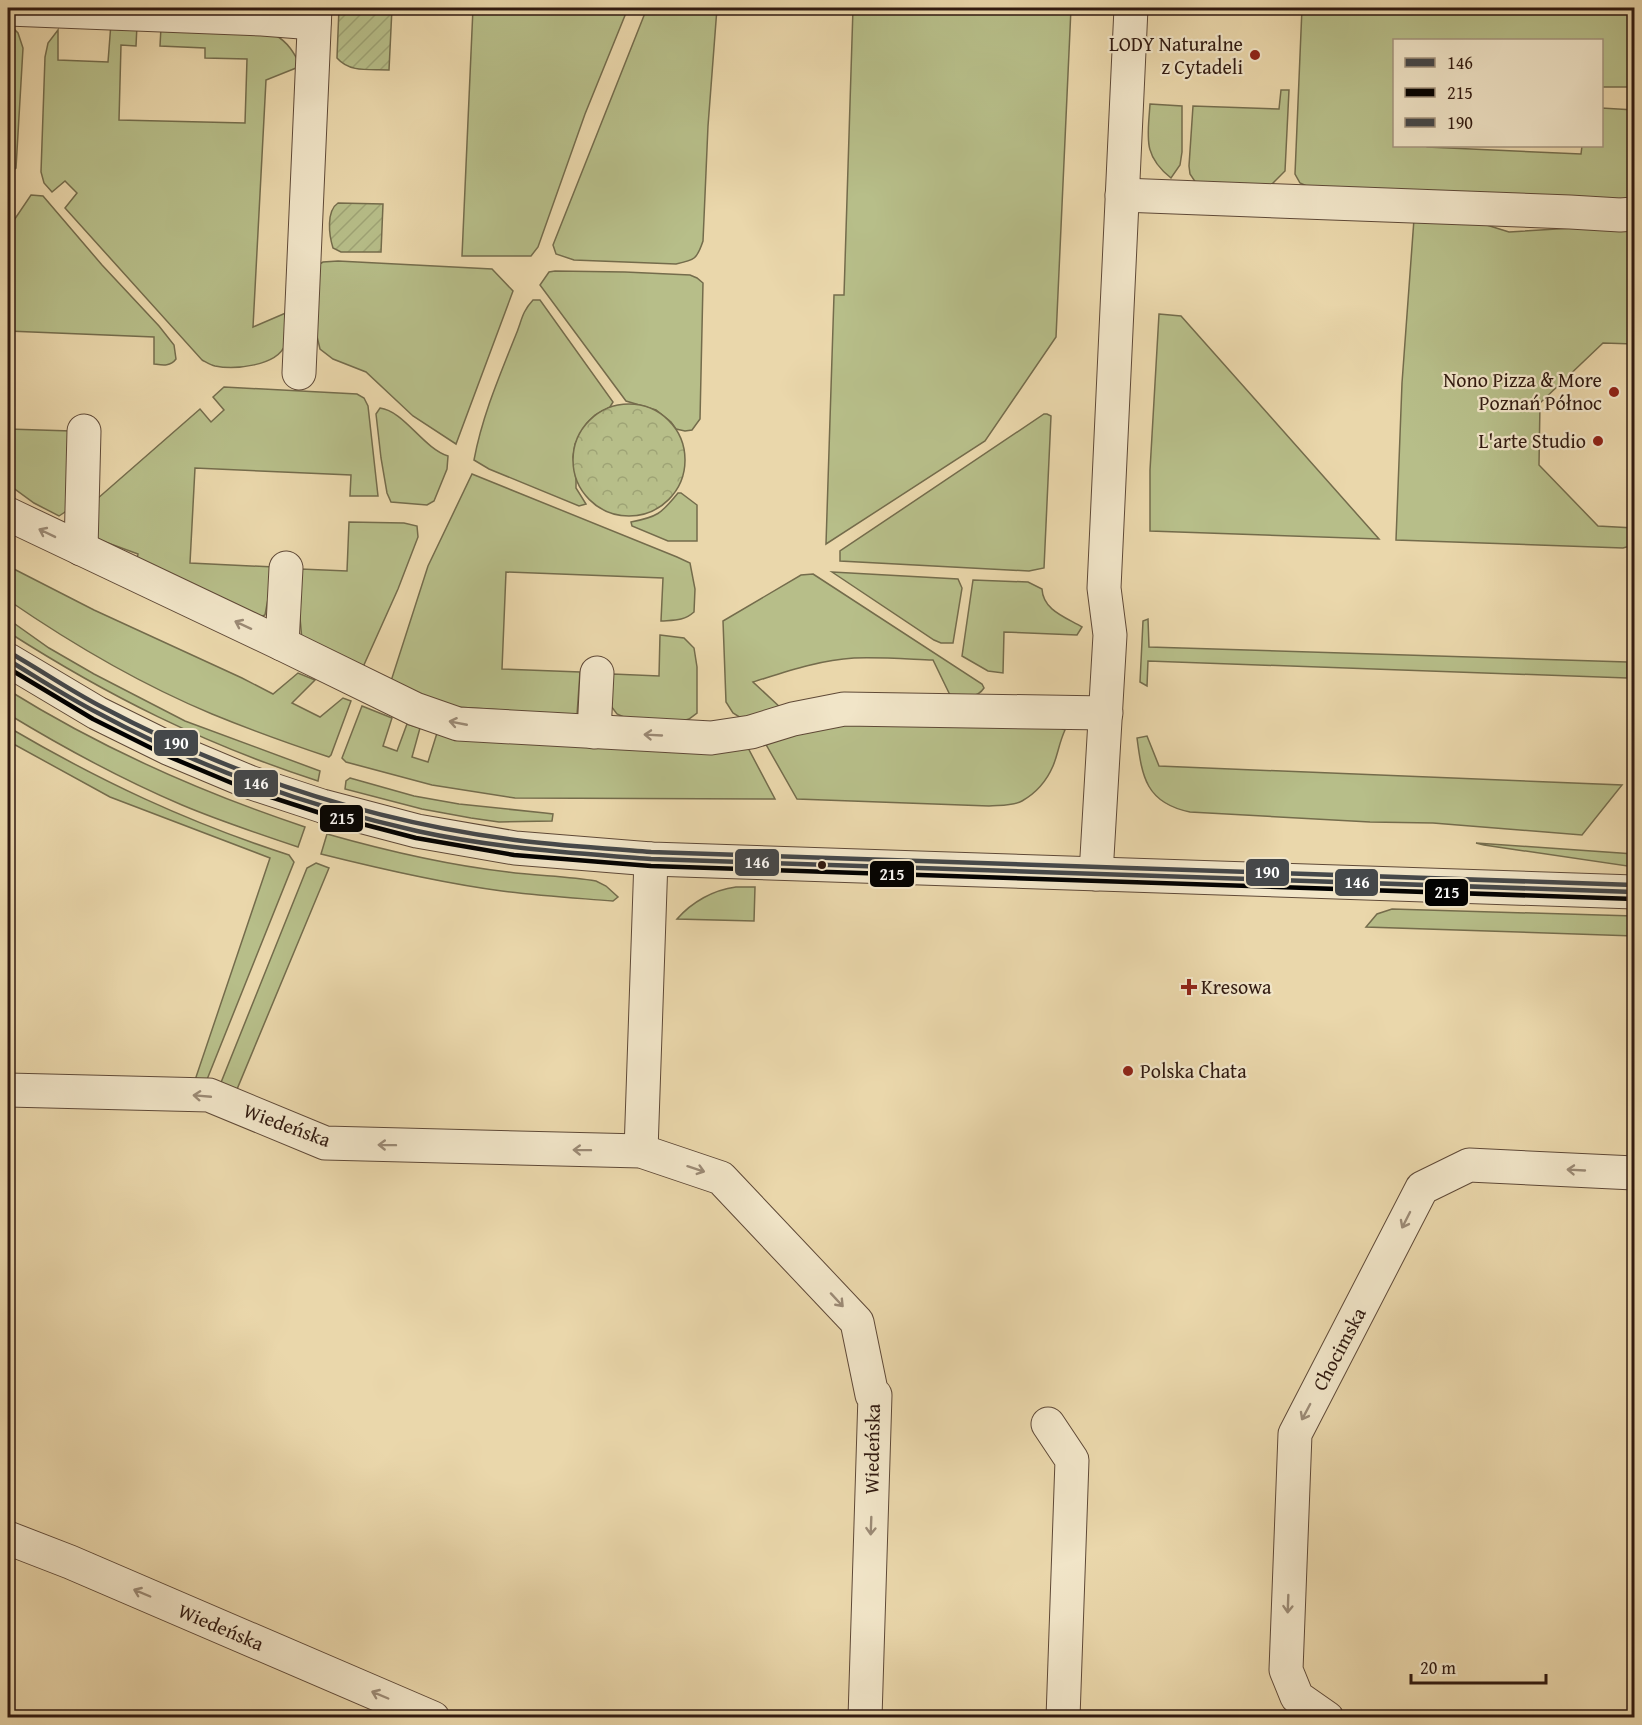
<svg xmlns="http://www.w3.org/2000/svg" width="1642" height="1725" viewBox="0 0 1642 1725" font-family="'Gentium Book Plus',serif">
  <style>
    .grass { fill: #b7be89; stroke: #746c4c; stroke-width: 1.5 }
    .forest { fill: url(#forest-crowns); stroke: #746c4c; stroke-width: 1.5 }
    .garden { fill: url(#garden-furrows); stroke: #746c4c; stroke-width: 1.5 }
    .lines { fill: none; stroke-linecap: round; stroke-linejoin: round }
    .minor-casing { stroke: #5f4937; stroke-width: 35 }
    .minor { stroke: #f1e5c8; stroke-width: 33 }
    .bus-1-casing { stroke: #f1e5c8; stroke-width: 9 }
    .bus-2-casing { stroke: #f1e5c8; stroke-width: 9 }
    .bus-3-casing { stroke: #f1e5c8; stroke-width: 9 }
    .bus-1 { stroke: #45484a; stroke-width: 4.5 }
    .bus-2 { stroke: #000; stroke-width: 4.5 }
    .bus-3 { stroke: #45484a; stroke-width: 4.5 }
    .oneway { stroke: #9b8a75 }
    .poi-dot { fill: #8f2418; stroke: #f1e5c8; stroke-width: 2 }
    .bus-dot { fill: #311a10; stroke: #f1e5c8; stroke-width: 2 }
    .labels { text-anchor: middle; stroke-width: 4.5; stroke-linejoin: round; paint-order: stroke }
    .poi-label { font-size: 20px; fill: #311a10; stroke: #f1e5c8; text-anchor: end }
    .street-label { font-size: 20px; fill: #311a10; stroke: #f1e5c8 }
    .line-badge { stroke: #f1e5c8; stroke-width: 2 }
    .badge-label { font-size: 16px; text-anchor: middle; font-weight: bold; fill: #fff }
  </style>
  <defs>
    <pattern id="forest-crowns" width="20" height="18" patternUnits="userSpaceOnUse" patternTransform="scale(1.5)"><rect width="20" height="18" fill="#b7be89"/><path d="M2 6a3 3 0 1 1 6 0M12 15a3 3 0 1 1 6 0" fill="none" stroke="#9ea375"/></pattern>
    <pattern id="garden-furrows" width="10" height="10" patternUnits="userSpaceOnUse" patternTransform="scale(1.5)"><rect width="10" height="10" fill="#b7be89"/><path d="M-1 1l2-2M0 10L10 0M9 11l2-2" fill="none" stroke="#9ea375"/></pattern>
  </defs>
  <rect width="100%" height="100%" fill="#ead7ab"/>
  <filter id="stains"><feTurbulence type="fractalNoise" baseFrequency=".00333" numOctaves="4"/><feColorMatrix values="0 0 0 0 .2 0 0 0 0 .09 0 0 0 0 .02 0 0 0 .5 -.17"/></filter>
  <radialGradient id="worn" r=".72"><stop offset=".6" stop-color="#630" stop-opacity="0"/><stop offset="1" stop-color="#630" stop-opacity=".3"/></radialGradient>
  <g class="grass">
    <polygon points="473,8 628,8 585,114 538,247 531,256 462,256"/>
    <path d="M647,8h70l-9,118 -5,115c-6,18 -8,19 -27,23l-102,-4 -18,-6 -3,-9z"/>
    <polygon points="853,8 1071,8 1056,337 985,441 826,544 834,295 844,295"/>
    <polygon points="1302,8 1634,8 1634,87 1602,87 1602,40 1394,40 1394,146 1426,146 1427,147 1581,154 1582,146 1602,146 1602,108 1634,110 1634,201 1311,188 1300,183 1295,174"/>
    <polygon points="8,23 18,33 23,48 16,168 12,171 8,171"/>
    <path d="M111,23l26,2 -1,21 -15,-1 -2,75 126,3 2,-64 -42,-1v-10l-45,-2 1,-19 114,8c13,7 19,18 26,31l-35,14 -13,247 35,-15c-1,8 0,26 -3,33 -8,21 -51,25 -70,21 -4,-1 -9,-4 -13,-6l-137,-152 12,-15 -12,-12 -13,11 -8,-9 -3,-11 4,-115 3,-14 10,-13v30l50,2z"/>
    <polygon points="1281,90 1289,90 1285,171 1270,186 1196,183 1190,174 1189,166 1193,106 1279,109"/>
    <path d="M1150,104l32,2v46l-2,13 -9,13c-29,-23 -23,-41 -21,-74z"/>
    <path d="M31,195l12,1 59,69 57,61 15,19 2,14c-6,8 -14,6 -22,5v-27l-146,-6v-102z"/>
    <polygon points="1414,219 1477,222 1509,232 1589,227 1634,230 1634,344 1603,343 1540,403 1539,465 1598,526 1634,528 1634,545 1623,548 1396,540 1402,383"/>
    <polygon points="338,261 492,269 513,291 456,444 413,416 366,372 333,359 320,349 315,328 318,265 323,262"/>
    <polygon points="555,271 625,272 690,275 697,278 703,283 700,419 692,430 685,431 676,429 671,422 656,410 626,401 540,285 549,272"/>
    <path d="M533,300h7l73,102 -3,5 -15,8 -8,8 -12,21 -2,13 3,22v9l10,16 -7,2 -90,-37 -15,-9c8,-43 25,-83 41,-123 7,-16 6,-24 18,-37z"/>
    <polygon points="1159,314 1181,316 1379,539 1150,531 1150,470"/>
    <polygon points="224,387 357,394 364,398 368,406 378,496 350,496 351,475 195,468 190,563 274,567 265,615 260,617 135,567 138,554 97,539 97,499 200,409 211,422 224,410 213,397"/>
    <path d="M380,408c24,3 43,40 68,48l-1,13 -13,32 -7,4 -36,-3 -4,-9 -6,-35 -5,-44z"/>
    <polygon points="1044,414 1047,414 1051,416 1044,568 1029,571 840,561 840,551"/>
    <polygon points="8,429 71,431 70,506 65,512 59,516 34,503 8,484"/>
    <path d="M472,474l205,83 13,6 5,26 -1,23c-10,9 -20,8 -33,9l2,-43 -157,-6 -4,97 78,3 -3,43 -136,-9 -50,-25 37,-115z"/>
    <path d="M678,493h3l16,12v36h-29l-36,-15 -1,-4c26,-5 30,-8 47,-29z"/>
    <polygon points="349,522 404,523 417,526 418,537 398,589 363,667 302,640 300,618 301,569 347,571"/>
    <path d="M8,566l86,44 148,68 31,16 25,-21 17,7 -23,23 28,14 23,-19 8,3 -20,54 -2,2c-39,-13 -78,-27 -117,-43 -72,-30 -140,-70 -204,-114z"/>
    <polygon points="832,572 958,579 962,588 953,643 941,643 934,640"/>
    <path d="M813,574l169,110 2,4c-8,12 -21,8 -34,7l-17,-35c-26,-1 -53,-3 -79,-2 -35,2 -69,14 -101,24l29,27 -41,9 -8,-5 -7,-11 -3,-81 78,-46z"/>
    <path d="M973,580l55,2 14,7c1,21 23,28 40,38l-5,8 -73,-3 -1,41 -15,-2 -26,-15z"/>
    <path d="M8,619l41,29 45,26 91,47 135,50 -2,10c-114,-37 -210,-85 -310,-149z"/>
    <polygon points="1148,619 1149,647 1627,662 1627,678 1148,661 1147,686 1140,682 1143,621"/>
    <polygon points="660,635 684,638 694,648 697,667 697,713 689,719 682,721 626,718 617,714 611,706 613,674 659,676"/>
    <path d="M8,690c93,58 192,102 297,137l-7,20c-39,-13 -78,-26 -116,-42 -61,-26 -118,-57 -174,-91z"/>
    <polygon points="362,706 392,718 383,746 397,751 407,724 420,728 412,757 428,762 437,733 747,746 775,799 515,798 432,785 346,762 342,758"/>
    <path d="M850,719l211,9 4,2c-6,13 -7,24 -12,36 -6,14 -17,27 -31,35 -9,5 -22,4 -33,5l-192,-7 -33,-58z"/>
    <path d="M8,727c92,54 179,95 281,128l5,7 -90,225 -11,-1 77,-228 -160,-61 -102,-56z"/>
    <path d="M1147,736l12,30 463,19 -40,50 -149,-12 -63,-1 -180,-10c-44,-9 -48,-35 -53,-74z"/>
    <polygon points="350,778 414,796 459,804 545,813 553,814 552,821 499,822 471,818 422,809 345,789 346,781"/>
    <path d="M327,834c60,17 120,31 181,38 29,4 59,4 88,9l10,5 12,11 -5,4c-37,-3 -74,-5 -111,-10 -61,-8 -121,-22 -181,-37z"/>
    <polygon points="1476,843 1634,854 1634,867 1484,845"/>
    <polygon points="316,863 329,868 235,1094 218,1090 307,868"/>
    <path d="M736,887h19l-1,34 -77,-2c15,-17 36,-29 59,-32z"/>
    <polygon points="1392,909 1634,916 1634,936 1366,927 1377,914"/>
  </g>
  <circle class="forest" cx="629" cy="460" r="56"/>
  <g class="garden">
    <path d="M339,8h53l-3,62c-19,-1 -39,3 -52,-12z"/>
    <path d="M338,203l45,1 -2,48h-40l-8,-4c-4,-13 -7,-37 5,-45z"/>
  </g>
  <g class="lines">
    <g class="minor-casing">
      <g id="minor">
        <polyline points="8,9 262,19 314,23"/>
        <polyline points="1122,195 1570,212 1620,215 1634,214"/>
        <polyline points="299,373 315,8"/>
        <polyline points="8,514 282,644 415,709 458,724 711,738 751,732 793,719 844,709 1106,713"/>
        <polyline points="81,549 84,431"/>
        <polyline points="282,644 286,568"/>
        <polyline points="8,660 97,713 168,748 249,782 322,806 417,831 515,848 651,859 1634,892"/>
        <polyline points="594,732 597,673"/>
        <polyline points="1096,874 1110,635 1104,588 1131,8"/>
        <polyline points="8,1090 209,1095 325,1143 641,1151 721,1178 857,1322 872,1395 875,1395 865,1718"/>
        <polyline points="641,1151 651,859"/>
        <polyline points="1048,1424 1072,1460 1063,1718"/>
        <polyline points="8,1538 70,1562 433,1718"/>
        <polyline points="1327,1718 1297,1697 1286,1670 1295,1434 1422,1188 1469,1165 1634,1173"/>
      </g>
    </g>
    <use href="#minor" class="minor"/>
    <g class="bus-1-casing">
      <path id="bus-1" d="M8,660c30,18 59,37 90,53 100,54 208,93 319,118 77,17 155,22 234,28l983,33"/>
    </g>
    <g class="bus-2-casing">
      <polyline id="bus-2" points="8,668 93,719 165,755 246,789 320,813 416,838 514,855 651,866 1634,899"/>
    </g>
    <g class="bus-3-casing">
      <path id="bus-3" d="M12,654c30,17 59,37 90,53 128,68 269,114 413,133 45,6 91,8 136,12l983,33"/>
    </g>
    <use href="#bus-1" class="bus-1"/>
    <use href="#bus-2" class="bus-2"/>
    <use href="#bus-3" class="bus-3"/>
  </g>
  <defs><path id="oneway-shaft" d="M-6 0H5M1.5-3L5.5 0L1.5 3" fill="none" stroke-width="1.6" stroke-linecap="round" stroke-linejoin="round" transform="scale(1.5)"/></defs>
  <g class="oneway">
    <use href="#oneway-shaft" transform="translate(47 533) rotate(-154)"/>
    <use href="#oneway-shaft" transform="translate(243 625) rotate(-155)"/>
    <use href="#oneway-shaft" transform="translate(458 723) rotate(-169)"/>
    <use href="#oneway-shaft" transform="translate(653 735) rotate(-177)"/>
    <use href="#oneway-shaft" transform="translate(202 1096) rotate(-175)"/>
    <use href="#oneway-shaft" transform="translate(387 1145) rotate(-179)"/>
    <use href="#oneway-shaft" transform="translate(582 1150) rotate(-179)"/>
    <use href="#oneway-shaft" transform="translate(696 1169) rotate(18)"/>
    <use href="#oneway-shaft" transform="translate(1576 1170) rotate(-177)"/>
    <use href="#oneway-shaft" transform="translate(1406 1220) rotate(117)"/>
    <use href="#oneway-shaft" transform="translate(837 1300) rotate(47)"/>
    <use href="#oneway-shaft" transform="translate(1306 1412) rotate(118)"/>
    <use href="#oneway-shaft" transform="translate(871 1526) rotate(92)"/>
    <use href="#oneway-shaft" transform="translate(142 1593) rotate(-157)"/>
    <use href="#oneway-shaft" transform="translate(1288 1604) rotate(92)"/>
    <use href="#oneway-shaft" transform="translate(380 1695) rotate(-157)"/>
  </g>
  <g class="poi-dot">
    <circle cx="1255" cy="55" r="6"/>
    <circle cx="1614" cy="392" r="6"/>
    <circle cx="1598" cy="441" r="6"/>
    <path d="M1186 978h6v6h6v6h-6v6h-6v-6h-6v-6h6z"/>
    <circle cx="1128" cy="1071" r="6"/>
  </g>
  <circle class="bus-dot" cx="822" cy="865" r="5"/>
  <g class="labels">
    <g class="poi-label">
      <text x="1243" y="51">LODY Naturalne<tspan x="1243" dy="23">z Cytadeli</tspan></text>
      <text x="1602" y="387">Nono Pizza &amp; More<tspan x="1602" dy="23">Poznań Północ</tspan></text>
      <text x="1586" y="448">L'arte Studio</text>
      <text x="1201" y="994" text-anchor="start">Kresowa</text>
      <text x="1140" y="1078" text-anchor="start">Polska Chata</text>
    </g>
    <g class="street-label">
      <text transform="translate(287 1125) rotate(20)" y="7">Wiedeńska</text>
      <text transform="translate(1339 1349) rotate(-62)" y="7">Chocimska</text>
      <text transform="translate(872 1449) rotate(-89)" y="7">Wiedeńska</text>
      <text transform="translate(221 1627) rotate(23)" y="7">Wiedeńska</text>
    </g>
  </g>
  <g class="line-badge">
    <rect x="153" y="729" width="46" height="28" rx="6" fill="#45484a"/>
    <rect x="233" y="769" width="46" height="29" rx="6" fill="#45484a"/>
    <rect x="319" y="804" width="45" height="29" rx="6" fill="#000"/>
    <rect x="734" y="848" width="46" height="29" rx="6" fill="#45484a"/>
    <rect x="1245" y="858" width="45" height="29" rx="6" fill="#45484a"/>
    <rect x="869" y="860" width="46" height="28" rx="6" fill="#000"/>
    <rect x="1334" y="868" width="45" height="29" rx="6" fill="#45484a"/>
    <rect x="1424" y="878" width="45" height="29" rx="6" fill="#000"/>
  </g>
  <g class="badge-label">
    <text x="176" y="749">190</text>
    <text x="256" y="789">146</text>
    <text x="342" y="824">215</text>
    <text x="757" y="868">146</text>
    <text x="1267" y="878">190</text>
    <text x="892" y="880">215</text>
    <text x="1357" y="888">146</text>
    <text x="1447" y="898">215</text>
  </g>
  <rect width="1642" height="1725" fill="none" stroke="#ead7ab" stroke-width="30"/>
  <rect x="9" y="9" width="1624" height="1707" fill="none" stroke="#311a10" stroke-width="3"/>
  <rect x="15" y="15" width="1612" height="1695" fill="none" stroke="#311a10" stroke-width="1.5"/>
  <rect x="1393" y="39" width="210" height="108" fill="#f1e5c8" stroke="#a4947e" stroke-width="1.5"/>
  <rect x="1405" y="58" width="30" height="9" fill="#45484a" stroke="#a4947e" stroke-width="1.5"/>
  <text x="1447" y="69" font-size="18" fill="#311a10">146</text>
  <rect x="1405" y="88" width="30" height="9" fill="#000000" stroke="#a4947e" stroke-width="1.5"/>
  <text x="1447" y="99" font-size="18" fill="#311a10">215</text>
  <rect x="1405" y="118" width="30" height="9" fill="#45484a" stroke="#a4947e" stroke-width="1.5"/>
  <text x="1447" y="129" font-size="18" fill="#311a10">190</text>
  <path d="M1411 1674v9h135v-9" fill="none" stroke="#311a10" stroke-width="3"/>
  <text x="1420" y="1674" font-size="18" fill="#311a10" stroke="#f1e5c8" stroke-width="4.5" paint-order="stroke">20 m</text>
  <rect width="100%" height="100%" filter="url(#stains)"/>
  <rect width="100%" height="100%" fill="url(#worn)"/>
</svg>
